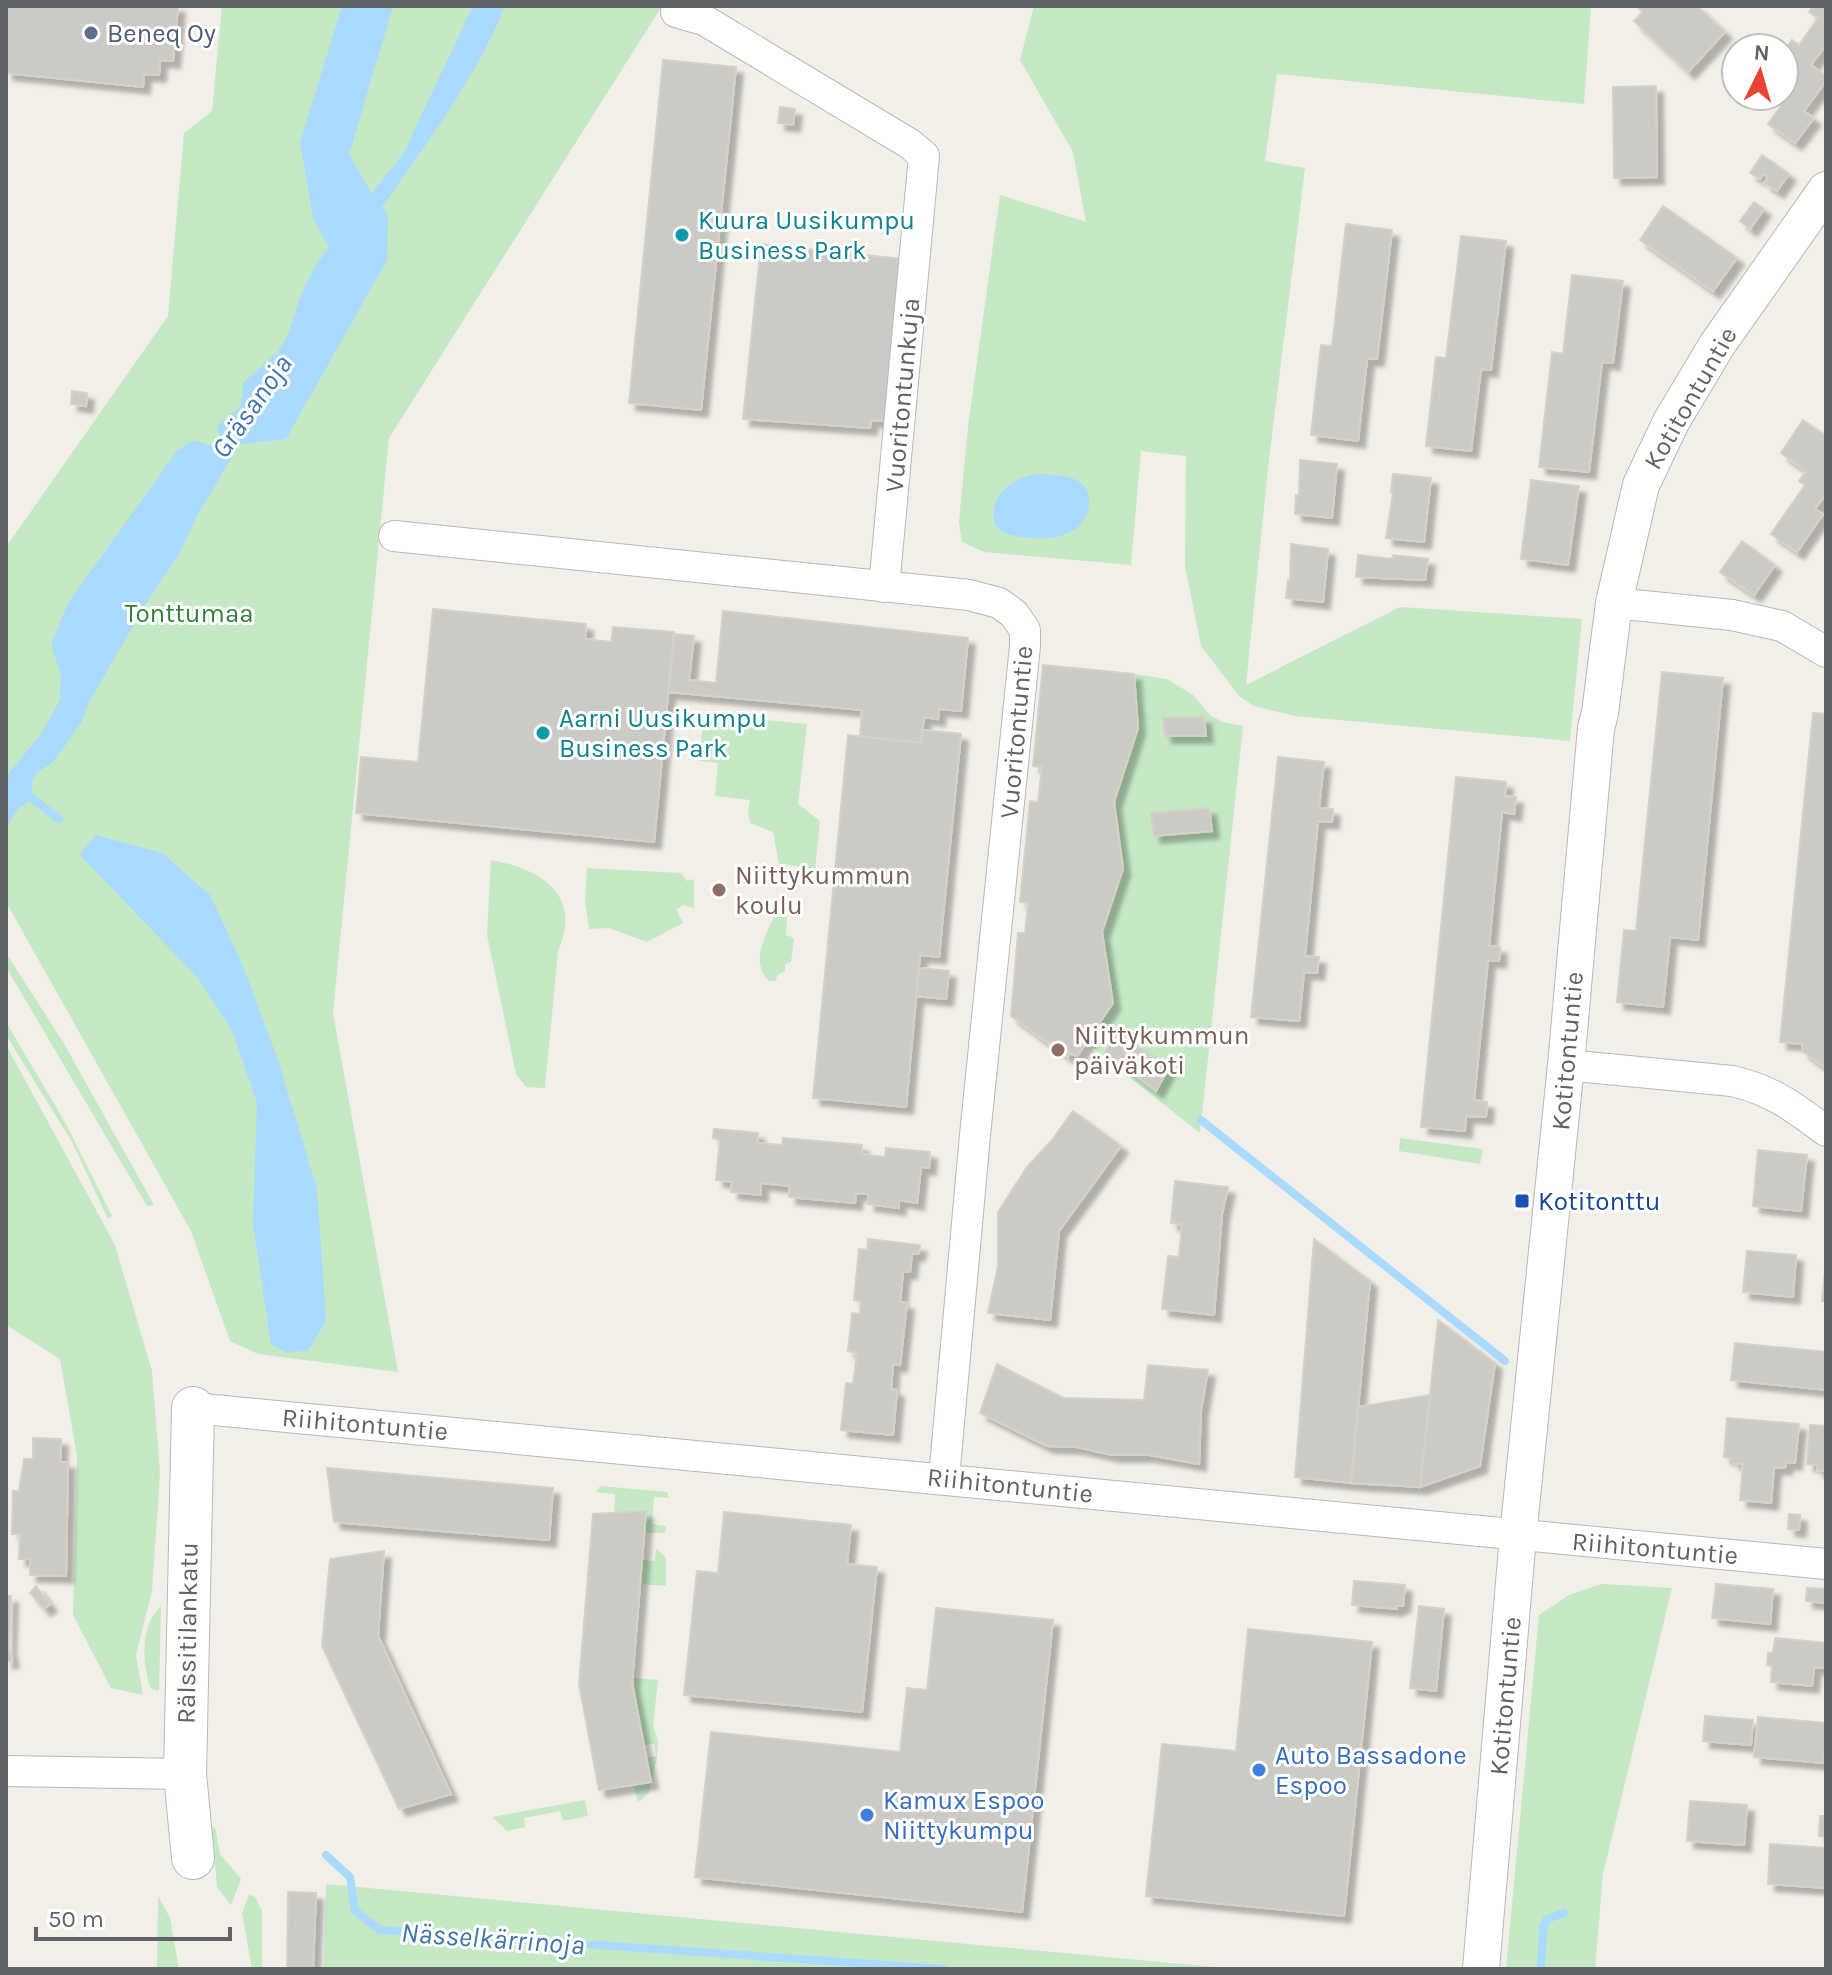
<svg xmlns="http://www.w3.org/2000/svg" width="1832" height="1975" viewBox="0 0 1832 1975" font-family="Karla,sans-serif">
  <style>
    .green { fill: #c5e8c5 }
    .water { fill: #aadaff }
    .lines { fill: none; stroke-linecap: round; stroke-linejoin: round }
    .stream { stroke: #aadaff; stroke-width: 8 }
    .building { fill: #cccac5; stroke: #d6d1c6; stroke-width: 2; filter: url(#shadow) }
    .minor-casing { stroke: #b5b8bc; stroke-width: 32 }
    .tertiary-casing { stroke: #b5b8bc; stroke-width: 38 }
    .secondary-casing { stroke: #b6babf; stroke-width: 44 }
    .minor { stroke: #fff; stroke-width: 30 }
    .tertiary { stroke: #fff; stroke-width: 36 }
    .secondary { stroke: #fff; stroke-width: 42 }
    .service-dot { fill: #5c6f8a; stroke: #fff; stroke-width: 3 }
    .culture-dot { fill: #0f9aa8; stroke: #fff; stroke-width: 3 }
    .education-dot { fill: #8d6e63; stroke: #fff; stroke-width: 3 }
    .transit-dot { fill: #1a4fb4; stroke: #fff; stroke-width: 3 }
    .shop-dot { fill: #3f7fe0; stroke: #fff; stroke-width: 3 }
    .labels { text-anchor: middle; stroke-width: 6; stroke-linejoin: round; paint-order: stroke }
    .service-label { font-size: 26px; fill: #4e5e75; stroke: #fff; text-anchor: start }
    .culture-label { font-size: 26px; fill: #0d838f; stroke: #fff; text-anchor: start }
    .street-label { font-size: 26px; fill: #5f6368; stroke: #fff }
    .park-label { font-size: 26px; fill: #348238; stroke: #fff }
    .education-label { font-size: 26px; fill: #785e54; stroke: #fff; text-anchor: start }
    .transit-label { font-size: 26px; fill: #164399; stroke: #fff; text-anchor: start }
    .shop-label { font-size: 26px; fill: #366cbe; stroke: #fff; text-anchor: start }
    .water-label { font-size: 28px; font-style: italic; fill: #4174aa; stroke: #fff }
  </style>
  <defs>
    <filter id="shadow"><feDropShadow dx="7" dy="7" stdDeviation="2" flood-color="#0004"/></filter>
  </defs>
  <rect width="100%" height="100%" fill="#f1efe8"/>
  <g class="green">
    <polygon points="222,6 662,6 389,438 333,1013 398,1372 258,1354 230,1341 191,1231 6,902 6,547 168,316 184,133 212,111"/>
    <polygon points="1034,6 1591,6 1584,104 1277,74 1265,161 1305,168 1268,468 1246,685 1400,607 1582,619 1570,741 1295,716 1254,706 1239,696 1201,646 1185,566 1186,456 1141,451 1131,565 984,552 962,542 959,522 968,427 1000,195 1086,222 1073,152 1020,60"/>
    <polygon points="1134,674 1167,679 1193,695 1211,716 1223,722 1243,726 1200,1133 1086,1043 1113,1003 1102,932 1123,869 1114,802 1138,728"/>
    <polygon points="704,714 807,724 798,804 820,821 815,869 779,864 773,832 750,823 748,812 750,800 715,796 718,763 699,761"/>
    <path d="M491,860c50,9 92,35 67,91l-13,137 -19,-1 -10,-13 -29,-139z"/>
    <polygon points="587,868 681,873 687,881 694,879 694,908 684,905 676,909 683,923 647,942 609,928 589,929 585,901"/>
    <path d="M787,916l-1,19 8,3 -3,24 -6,2v7l-8,4 -1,6h-7c-19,-18 -4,-45 5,-64z"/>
    <polygon points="6,953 63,1042 154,1205 147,1206 6,967"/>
    <polygon points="6,1022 66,1124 112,1216 108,1219 72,1142 6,1035"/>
    <polygon points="6,1045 115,1245 152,1371 160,1473 152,1591 136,1655 143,1695 111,1688 73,1615 77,1456 60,1359 6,1325"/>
    <polygon points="1400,1138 1483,1149 1480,1164 1399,1151"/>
    <polygon points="600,1486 667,1492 669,1498 654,1497 652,1524 666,1526 665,1533 645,1533 646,1511 614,1513 615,1494 596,1492"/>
    <polygon points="656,1548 666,1558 666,1586 640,1584 642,1560 655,1561"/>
    <polygon points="1601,1584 1672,1588 1603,1874 1595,1969 1506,1969 1539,1615 1569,1595"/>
    <path d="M161,1606l-2,83 -1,2 -8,-3c-7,-26 -11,-62 11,-82z"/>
    <polygon points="633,1678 658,1680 653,1725 658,1741 657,1758 649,1793 638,1802 633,1784 646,1758 656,1756 654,1744 644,1745"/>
    <polygon points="585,1800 588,1816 563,1821 560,1811 524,1818 525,1827 507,1831 492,1817"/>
    <polygon points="212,1826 216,1831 220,1854 241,1879 231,1905 217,1887"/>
    <polygon points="326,1884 1235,1969 324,1969"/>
    <polygon points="249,1894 255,1897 262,1911 262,1969 252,1969 242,1913"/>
    <polygon points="158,1896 170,1918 179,1969 157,1969"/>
  </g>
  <g class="water">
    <path d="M342,6h51l-44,149 23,38 31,-39 70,-148h32c-29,72 -78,137 -123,201l6,9 -1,44 -101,179 -46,5 -42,70 -20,42 -28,41 -61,105 -8,21 -27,38 -17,12 -5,9v17l-14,10 -12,19v-51l35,-43 19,-34 1,-25 -10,-31 17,-41 109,-152 17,-11 15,5 12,-7 -4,-12 24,-20 2,-23 35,-31 10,-17 13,-40 12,-26 16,-22 -15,-26 -14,-78z"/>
    <path d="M1041,474c13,1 31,1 41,10 6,5 7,11 7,17 0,40 -49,41 -78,34 -26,-6 -20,-34 -4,-48 10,-9 21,-12 34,-13z"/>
    <polygon points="95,835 162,853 210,895 243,966 278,1060 317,1189 326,1321 308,1351 285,1352 271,1344 253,1224 257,1103 232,1030 197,977 80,855"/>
  </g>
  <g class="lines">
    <g class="stream">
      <polyline points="25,793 59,819"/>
      <polyline points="1201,1120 1505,1361"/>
      <polyline points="326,1855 350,1877 355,1911 380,1930 944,1969"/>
      <polyline points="1541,1969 1543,1928 1547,1919 1564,1913"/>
    </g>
  </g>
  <g class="building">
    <polygon points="6,6 178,6 173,61 160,60 159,75 144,74 143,87 6,73"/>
    <polygon points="1636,6 1697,6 1725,32 1688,72 1634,21 1643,12"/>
    <polygon points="1813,6 1826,6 1826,45 1811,65 1826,76 1826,81 1804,111 1814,118 1795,143 1768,124 1783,103 1774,96 1784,96 1784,71 1789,64 1784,61 1784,52 1792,40 1799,45 1818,18 1809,12"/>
    <polygon points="663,60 736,67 701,410 629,403"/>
    <polygon points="1656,86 1657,177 1614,178 1613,87"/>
    <polygon points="780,107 795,109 793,125 778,123"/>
    <polygon points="1762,155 1789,174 1777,191 1764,183 1768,177 1763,174 1760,179 1750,173"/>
    <polygon points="1754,202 1764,209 1750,229 1740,221"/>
    <polygon points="1663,206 1737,258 1713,291 1640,240"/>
    <polygon points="1346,224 1392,230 1377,359 1367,359 1358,441 1311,435 1321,345 1332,346"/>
    <polygon points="1461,236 1506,241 1491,370 1481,369 1471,451 1426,446 1436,357 1446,358"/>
    <polygon points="761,244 902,259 888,421 871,420 870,428 743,419"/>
    <polygon points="1572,275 1623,281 1613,363 1602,362 1589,472 1539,467 1552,352 1563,354"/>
    <polygon points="72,391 87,393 86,406 71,404"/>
    <polygon points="1803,420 1826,436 1826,494 1815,509 1823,514 1797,552 1771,534 1805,485 1799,481 1806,471 1781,453"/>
    <polygon points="1300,460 1337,464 1332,518 1295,514 1296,495 1299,495"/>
    <polygon points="1393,474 1431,478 1424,542 1386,538 1393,493 1391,492"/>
    <polygon points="1531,480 1579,486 1568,565 1521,559"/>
    <polygon points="1742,541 1775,565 1754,595 1720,572"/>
    <polygon points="1291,544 1328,549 1323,602 1286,598 1288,580 1290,580"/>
    <polygon points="1358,555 1392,559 1393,555 1428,559 1425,580 1356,577"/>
    <polygon points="433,609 586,624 585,639 611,642 613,627 674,632 654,842 356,813 361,757 418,762"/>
    <polygon points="723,611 968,638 961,711 939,709 938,719 924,717 921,743 860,736 862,710 669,692 674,634 694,636 689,680 716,683"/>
    <polygon points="1043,665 1134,674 1138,728 1114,802 1123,869 1102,932 1113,1003 1077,1056 1069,1053 1068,1057 1011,1016 1018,933 1025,933 1028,903 1020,902 1030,801 1038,802 1042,767 1033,766"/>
    <polygon points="1662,672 1723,678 1698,940 1670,937 1663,1007 1617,1002 1624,930 1636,931"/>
    <polygon points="1813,713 1826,714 1826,1068 1802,1051 1802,1044 1780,1042"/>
    <polygon points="1204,717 1206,736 1165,736 1163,718"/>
    <polygon points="922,730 961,734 939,957 920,955 906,1107 813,1098 848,735 921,743"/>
    <polygon points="1278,757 1324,762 1319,808 1333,809 1332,822 1318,821 1305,956 1319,957 1317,973 1304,972 1299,1021 1251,1017"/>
    <polygon points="1456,777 1506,782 1505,796 1516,797 1514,814 1502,812 1489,946 1500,947 1499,961 1488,960 1474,1100 1487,1102 1486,1117 1466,1116 1465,1131 1421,1127"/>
    <polygon points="1209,808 1212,831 1154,836 1151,813"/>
    <polygon points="919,968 949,971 946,999 916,996"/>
    <polygon points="1119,1033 1168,1069 1156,1091 1105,1052"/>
    <polygon points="1073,1111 1121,1146 1059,1231 1050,1320 988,1313 998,1266 998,1212 1027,1167 1052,1140"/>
    <polygon points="714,1129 758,1133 757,1143 782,1145 783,1138 862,1145 861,1154 885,1157 886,1148 930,1152 929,1168 921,1167 917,1203 899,1200 899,1208 868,1204 868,1194 856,1193 855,1203 789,1197 790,1186 761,1183 761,1195 731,1192 732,1182 716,1180 720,1140 713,1138"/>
    <polygon points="1758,1150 1807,1155 1801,1211 1753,1206"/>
    <polygon points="1175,1181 1228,1187 1222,1214 1214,1315 1162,1309 1168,1256 1179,1257 1182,1224 1171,1223"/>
    <polygon points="868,1239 920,1245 918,1254 912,1254 910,1272 903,1272 900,1302 907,1303 900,1365 893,1364 891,1389 897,1390 893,1435 841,1430 846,1383 853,1384 857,1353 848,1351 852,1313 860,1314 861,1301 854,1300 859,1249 867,1250"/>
    <polygon points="1314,1239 1370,1281 1351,1483 1295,1477"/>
    <polygon points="1747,1251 1796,1255 1793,1297 1743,1292"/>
    <polygon points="1826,1261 1826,1301 1822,1301"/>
    <polygon points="1438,1320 1495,1363 1480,1466 1420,1487"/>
    <polygon points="1735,1343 1826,1352 1826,1390 1731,1380"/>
    <polygon points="997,1364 1063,1398 1144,1400 1148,1365 1208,1370 1201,1410 1199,1464 1149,1455 1112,1455 1077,1447 1047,1446 980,1413"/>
    <polygon points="1430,1395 1420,1487 1351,1483 1358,1407"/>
    <polygon points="1727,1418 1799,1424 1795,1463 1786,1462 1785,1468 1774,1467 1771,1503 1740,1500 1743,1464 1733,1463 1733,1458 1724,1457"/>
    <polygon points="1810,1425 1826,1426 1826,1471 1817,1470 1817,1465 1807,1464"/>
    <polygon points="33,1438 61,1439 60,1462 68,1462 66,1576 30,1575 30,1559 19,1559 20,1534 12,1534 13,1491 19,1491 24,1459 33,1459"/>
    <polygon points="327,1468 553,1488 549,1540 334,1522"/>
    <polygon points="646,1511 632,1683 651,1782 599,1790 579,1684 593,1514"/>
    <polygon points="724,1512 851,1525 847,1564 877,1567 862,1712 684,1695 697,1571 718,1573"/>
    <polygon points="1789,1514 1800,1515 1799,1530 1788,1529"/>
    <polygon points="384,1551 378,1636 451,1794 399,1809 322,1646 330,1559"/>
    <polygon points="1354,1581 1405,1585 1403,1606 1397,1606 1397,1609 1352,1605"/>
    <polygon points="1716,1584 1773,1589 1770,1624 1712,1618"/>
    <polygon points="36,1586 50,1604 44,1609 30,1593"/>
    <polygon points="1807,1588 1826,1589 1826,1603 1806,1601"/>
    <polygon points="6,1596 11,1596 9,1648 12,1660 6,1662"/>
    <polygon points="1419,1606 1444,1609 1436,1691 1410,1688"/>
    <polygon points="936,1608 1053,1620 1022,1912 695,1877 711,1732 900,1752 907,1688 927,1690"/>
    <polygon points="1248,1629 1372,1642 1344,1916 1146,1896 1162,1744 1236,1751"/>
    <polygon points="1775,1638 1826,1643 1826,1668 1814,1667 1812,1686 1771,1682 1772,1666 1767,1665 1768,1653 1773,1653"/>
    <polygon points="1705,1716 1753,1720 1751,1745 1703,1741"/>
    <polygon points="1758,1717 1826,1723 1824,1763 1754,1757"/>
    <polygon points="1690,1801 1747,1805 1744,1845 1687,1841"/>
    <polygon points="1820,1816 1826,1816 1826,1837 1819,1836"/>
    <polygon points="1770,1844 1826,1848 1826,1888 1768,1884"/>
    <polygon points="288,1892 316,1893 313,1969 287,1969"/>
  </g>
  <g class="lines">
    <g class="minor-casing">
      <g id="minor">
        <polyline points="676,12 704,20 910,144 924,156 884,587"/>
        <polyline points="394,536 969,595 999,603 1014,614 1025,630 1025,646 975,1135 944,1478"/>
        <polyline points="1614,603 1732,615 1782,626 1826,652"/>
        <path d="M1566,1065l166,16c40,9 62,26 94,50"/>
        <polyline points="193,1408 1826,1564"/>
        <polyline points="6,1771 185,1774"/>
      </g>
    </g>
    <g class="tertiary-casing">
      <polyline id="tertiary" points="1481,1969 1518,1536 1566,1065 1596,728 1600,713 1614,603 1641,485 1671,422 1717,345 1826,190"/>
    </g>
    <g class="secondary-casing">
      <polyline id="secondary" points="193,1858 185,1774 193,1408"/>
    </g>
    <use href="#minor" class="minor"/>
    <use href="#tertiary" class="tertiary"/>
    <use href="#secondary" class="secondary"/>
  </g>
  <circle class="service-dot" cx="91" cy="33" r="8"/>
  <g class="culture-dot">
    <circle cx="682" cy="235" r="8"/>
    <circle cx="543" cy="733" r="8"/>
  </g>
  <g class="education-dot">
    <circle cx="719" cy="890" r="8"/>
    <circle cx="1058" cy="1050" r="8"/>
  </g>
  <rect class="transit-dot" x="1514" y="1193" width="16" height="16" rx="4"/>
  <g class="shop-dot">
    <circle cx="1259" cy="1770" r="8"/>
    <circle cx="867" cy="1815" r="8"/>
  </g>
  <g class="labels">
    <g class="service-label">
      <text x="107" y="42">Beneq Oy</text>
    </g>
    <g class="culture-label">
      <text x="698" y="229">Kuura Uusikumpu<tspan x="698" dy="30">Business Park</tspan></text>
      <text x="559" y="727">Aarni Uusikumpu<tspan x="559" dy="30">Business Park</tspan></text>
    </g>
    <g class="street-label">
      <text transform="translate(902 395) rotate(-85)" y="9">Vuoritontunkuja</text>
      <text transform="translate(1690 398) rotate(-60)" y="9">Kotitontuntie</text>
      <text transform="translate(1016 732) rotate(-85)" y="9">Vuoritontuntie</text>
      <text transform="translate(1567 1051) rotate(-85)" y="9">Kotitontuntie</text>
      <text transform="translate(365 1424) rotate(5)" y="9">Riihitontuntie</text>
      <text transform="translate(1010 1485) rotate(6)" y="9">Riihitontuntie</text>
      <text transform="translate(1655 1548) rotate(5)" y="9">Riihitontuntie</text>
      <text transform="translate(187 1633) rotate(-89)" y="9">Rälssitilankatu</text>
      <text transform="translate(1505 1696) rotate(-85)" y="9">Kotitontuntie</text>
    </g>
    <g class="park-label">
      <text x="189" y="622">Tonttumaa</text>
    </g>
    <g class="education-label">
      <text x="735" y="884">Niittykummun<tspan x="735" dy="30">koulu</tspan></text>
      <text x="1074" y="1044">Niittykummun<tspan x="1074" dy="30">päiväkoti</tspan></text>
    </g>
    <g class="transit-label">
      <text x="1538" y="1210">Kotitonttu</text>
    </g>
    <g class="shop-label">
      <text x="1275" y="1764">Auto Bassadone<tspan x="1275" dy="30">Espoo</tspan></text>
      <text x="883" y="1809">Kamux Espoo<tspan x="883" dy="30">Niittykumpu</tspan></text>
    </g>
    <g class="water-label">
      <text transform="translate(251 406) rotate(-55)" y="10">Gräsanoja</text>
      <text transform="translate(493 1938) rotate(4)" y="10">Nässelkärrinoja</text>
    </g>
  </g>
  <rect width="1832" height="1975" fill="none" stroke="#5f6368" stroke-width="16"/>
  <g transform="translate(1760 72) rotate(5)"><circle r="38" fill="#ffffff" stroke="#bfc1c3" stroke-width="2"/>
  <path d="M0-6L14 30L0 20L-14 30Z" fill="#ea4335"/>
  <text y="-12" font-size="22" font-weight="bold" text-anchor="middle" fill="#5f6368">N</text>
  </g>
  <path d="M36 1927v12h194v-12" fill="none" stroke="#5f6368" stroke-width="4"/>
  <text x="48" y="1927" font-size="24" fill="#5f6368" stroke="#ffffff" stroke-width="6" paint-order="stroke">50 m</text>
</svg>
